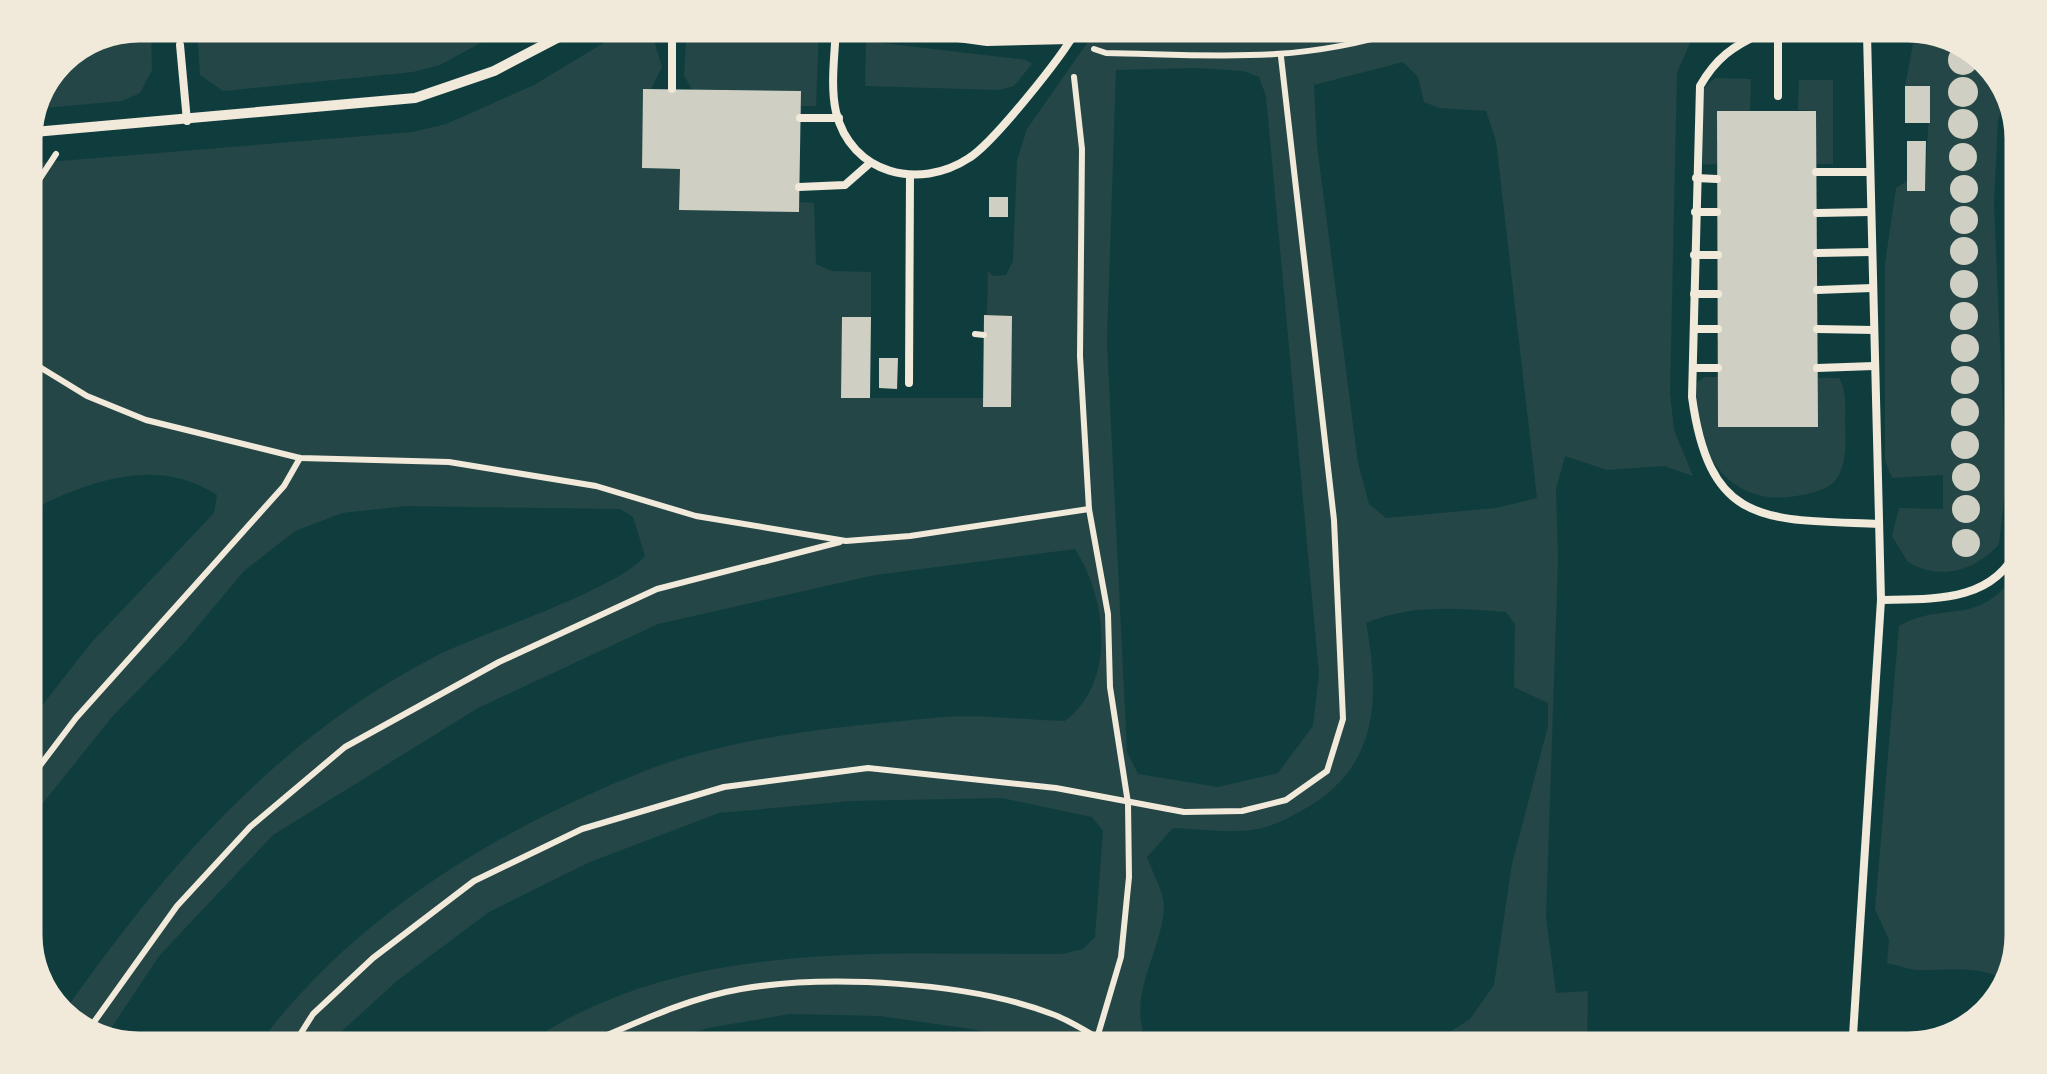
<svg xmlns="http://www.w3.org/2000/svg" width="2047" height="1074" viewBox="0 0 2047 1074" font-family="'Noto Sans',sans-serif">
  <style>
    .green { fill: #244646; fill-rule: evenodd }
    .building { fill: #cfcfc3 }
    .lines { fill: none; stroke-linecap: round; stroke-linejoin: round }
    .path { stroke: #f1e9da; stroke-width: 6 }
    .service { stroke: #f1e9da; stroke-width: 8 }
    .minor { stroke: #f1e9da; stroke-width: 10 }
    .rim { fill: none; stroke: #f1e9da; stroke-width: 5 }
  </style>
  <rect width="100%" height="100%" fill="#0f3d3e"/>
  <g class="green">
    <polygon points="139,23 513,25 440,65 413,72 223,91 200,75 197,28 151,29 152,70 140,93 122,101 33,109 57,56 112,34 134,34"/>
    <polygon points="687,26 819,27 816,106 801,106 800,91 692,90 684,75"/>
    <path d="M1097,29l597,4 -17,40 -7,320 4,37 19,46 -29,-10 -57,4 -42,-14 -9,33 2,71 -12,357 10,76 32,-2 -1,58 -162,-1 45,-29 24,-34 18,-121 36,-138v-23l-34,-16 1,-63 -9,-12c-48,-4 -96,-8 -140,11 14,74 13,142 -58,184 -16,9 -31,18 -50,22 -28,5 -57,0 -85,-1l-26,29c5,15 18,37 17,52 -4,48 -40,90 -15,137h-127l-44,-16 -98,-14 -90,-2 -82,14 -48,15 -131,-1c156,-105 353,-87 533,-88l21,-5 12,-12 8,-106 -11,-14 -90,-19 -152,3 -131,12 -129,49 -101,50 -91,68 -55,50 -5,11 -76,-1c96,-127 238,-212 385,-270 91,-35 199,-44 297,-53 39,-3 81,3 121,4 52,-40 42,-122 10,-172l-200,26 -217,49 -180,84 -205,127 -114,121 -55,83h-17l-26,-23c103,-146 211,-274 373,-359 49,-25 181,-66 211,-101l-12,-39 -13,-8 -215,-3 -63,7 -47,18 -52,41 -60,72 -72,74 -88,110v-98l68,-87 123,-130 3,-18c-62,-41 -133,-12 -194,19v-350l390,-32 33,-8 88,-39 91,-55 27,4 10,33 -11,22h-8l-1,79 38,1 -1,41 119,2 1,-10 15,1 2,61 16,7 39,1v45h-28l-1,81h141v9h27l2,-90 -25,-2 1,-44 5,5 13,-1 7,-14 4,-101 10,-31zM1403,62l15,15 6,25 15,6 47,3 10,30 41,357 -41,10 -110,10 -17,-14 -11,-41 -41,-318 -3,-60zM1197,68l46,3 16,6 7,19 53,578 -6,52 -35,47 -60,14 -80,-13 -11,-22 -20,-410 9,-272z"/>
    <path d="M1960,35l45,40 4,12 -11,33 -4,85 12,277 -7,62c-23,27 -59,37 -91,18l-16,-26 7,-28 44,1v-34l-51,3 -7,-18v-196l11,-76 11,-7v10h18l5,-104 -25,-1 8,-42 11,-9zM1957,46h12l8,8 1,11 -8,9h-12l-8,-7 -1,-12zM1957,78h12l9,11 -8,16 -8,2 -12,-8 -1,-12zM1968,110l8,8 1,11 -8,8 -11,1 -8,-7 -1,-12 7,-8zM1961,143l10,2 6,10 -2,9 -9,7 -11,-3 -6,-9 2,-11zM1961,175l11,2 6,10 -3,10 -12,6 -13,-11 2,-11zM1958,207h11l7,7 1,11 -7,8h-11l-8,-7 -1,-11zM1962,237l10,3 6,9 -5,13 -7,3 -13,-4 -3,-11zM1966,269l12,12 -4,13 -17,1 -7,-12 5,-10zM1958,303h11l8,7 -1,14 -13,6 -12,-8v-11zM1963,334l10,2 6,10 -5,12 -6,4 -14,-5 -3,-11zM1959,367h11l8,7 1,11 -8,7 -11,1 -8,-7v-11zM1970,399l8,8v10l-7,8h-11l-8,-7v-10l7,-8zM1970,431l8,8v10l-7,8 -11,1 -8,-7v-11l7,-8zM1971,464l7,7 1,11 -7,8h-11l-8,-7 -1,-11 8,-7zM1960,496h11l8,7v11l-7,8 -10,1 -9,-8v-11zM1961,530h10l8,7 1,11 -8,8 -14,-1 -6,-10z"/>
    <polygon points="866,41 1026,60 1032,64 1014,86 999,90 865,86"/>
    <polygon points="1715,78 1751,79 1750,111 1717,111 1717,164 1703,165 1703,89"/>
    <polygon points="1799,80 1833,80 1833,164 1816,164 1816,111 1798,110"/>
    <path d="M1705,377l134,1c8,13 6,31 6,46 1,17 2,46 -12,59 -9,8 -25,11 -37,13 -67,12 -102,-45 -101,-106l2,-8z"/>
    <path d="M2018,571l-6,416c-20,-24 -66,-16 -93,-17 -10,0 -22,-5 -32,-7l2,-23 -14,-31 24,-283c49,-27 77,4 119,-55z"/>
  </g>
  <g class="building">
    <polygon points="135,24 135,34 112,34"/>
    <circle cx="1963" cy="60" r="15"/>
    <circle cx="1963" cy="92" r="15"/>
    <rect x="1905" y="86" width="25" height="37"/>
    <polygon points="643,89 801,91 799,212 679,210 680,169 642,168"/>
    <circle cx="1963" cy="124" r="15"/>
    <polygon points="1717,111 1816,111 1818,427 1718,427"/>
    <polygon points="1907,141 1926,141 1925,191 1907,191"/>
    <circle cx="1963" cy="157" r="14"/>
    <circle cx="1964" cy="189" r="14"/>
    <rect x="989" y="197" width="19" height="20"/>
    <circle cx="1964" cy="220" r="14"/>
    <circle cx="1964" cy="251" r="14"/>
    <circle cx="1964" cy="284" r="14"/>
    <circle cx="1964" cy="316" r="14"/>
    <polygon points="984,315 1012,316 1011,407 983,407"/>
    <polygon points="842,317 871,317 870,398 841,398"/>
    <circle cx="1965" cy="348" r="14"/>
    <polygon points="879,358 898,358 897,389 879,388"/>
    <circle cx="1965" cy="380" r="14"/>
    <circle cx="1965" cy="412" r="14"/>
    <circle cx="1965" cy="445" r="14"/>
    <circle cx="1966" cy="477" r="14"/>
    <circle cx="1966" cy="509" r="14"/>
    <circle cx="1966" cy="543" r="14"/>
  </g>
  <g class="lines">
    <g class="path">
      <path d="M1094,49l12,4c106,2 190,11 294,-22"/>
      <polyline points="1074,77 1082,149 1080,356 1089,509 1108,614 1110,687 1128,803 1129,877 1121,957 1097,1038"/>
      <polyline points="23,220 31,192 56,154"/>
      <polyline points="975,334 984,335"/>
      <polyline points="23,345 38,366 87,396 146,420 300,458 449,462 596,486 696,516 846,541 910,536 1089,509"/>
      <polyline points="23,788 76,718 284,486 300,458"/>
      <polyline points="84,1036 177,906 250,827 345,747 499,662 657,589 840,542"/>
      <polyline points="296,1041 313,1014 373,958 474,881 582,829 724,787 868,768 1056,788 1184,812 1242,811 1286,800 1327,771 1343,719 1334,520 1281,57"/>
      <path d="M589,1043c49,-21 99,-45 152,-54 87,-15 228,-7 311,25 20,7 41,22 60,32"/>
      <polyline points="1458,1048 1476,1037"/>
    </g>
    <g class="service">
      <path d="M836,27c-1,26 -6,59 0,85 15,62 83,79 133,46 24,-15 94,-102 108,-129"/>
      <polyline points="885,28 987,42 1070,40"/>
      <path d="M1762,33c-29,13 -46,25 -62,53l-8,311c18,131 74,122 187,127"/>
      <polyline points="180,45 187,121"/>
      <polyline points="672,89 672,26"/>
      <polyline points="1778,96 1778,34"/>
      <polyline points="800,118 839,118"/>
      <polyline points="1816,172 1869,172"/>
      <polyline points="1696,178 1717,179"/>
      <polyline points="799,187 845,185 870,163"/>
      <polyline points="1695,212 1717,212"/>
      <polyline points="1817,213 1870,212"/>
      <polyline points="1817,253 1871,252"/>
      <polyline points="1694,255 1718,255"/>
      <polyline points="1817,290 1872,288"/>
      <polyline points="1694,294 1718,294"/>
      <polyline points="1694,329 1718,329"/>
      <polyline points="1817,329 1873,330"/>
      <polyline points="1693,368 1718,368"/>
      <polyline points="1817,368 1874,366"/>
      <polyline points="909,383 910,175"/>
      <path d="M1881,600c51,-1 112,3 137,-52"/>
      <polyline points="1852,1051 1881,600 1867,34"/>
    </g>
    <polyline class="minor" points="23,133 415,98 494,71 582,25"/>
  </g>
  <path d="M0 0H2047V1074H0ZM139 40H1908A99 99 0 0 1 2007 139V935A99 99 0 0 1 1908 1034H139A99 99 0 0 1 40 935V139A99 99 0 0 1 139 40Z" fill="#f1e9da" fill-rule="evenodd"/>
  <path class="rim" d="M139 40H1908A99 99 0 0 1 2007 139V935A99 99 0 0 1 1908 1034H139A99 99 0 0 1 40 935V139A99 99 0 0 1 139 40Z"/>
</svg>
